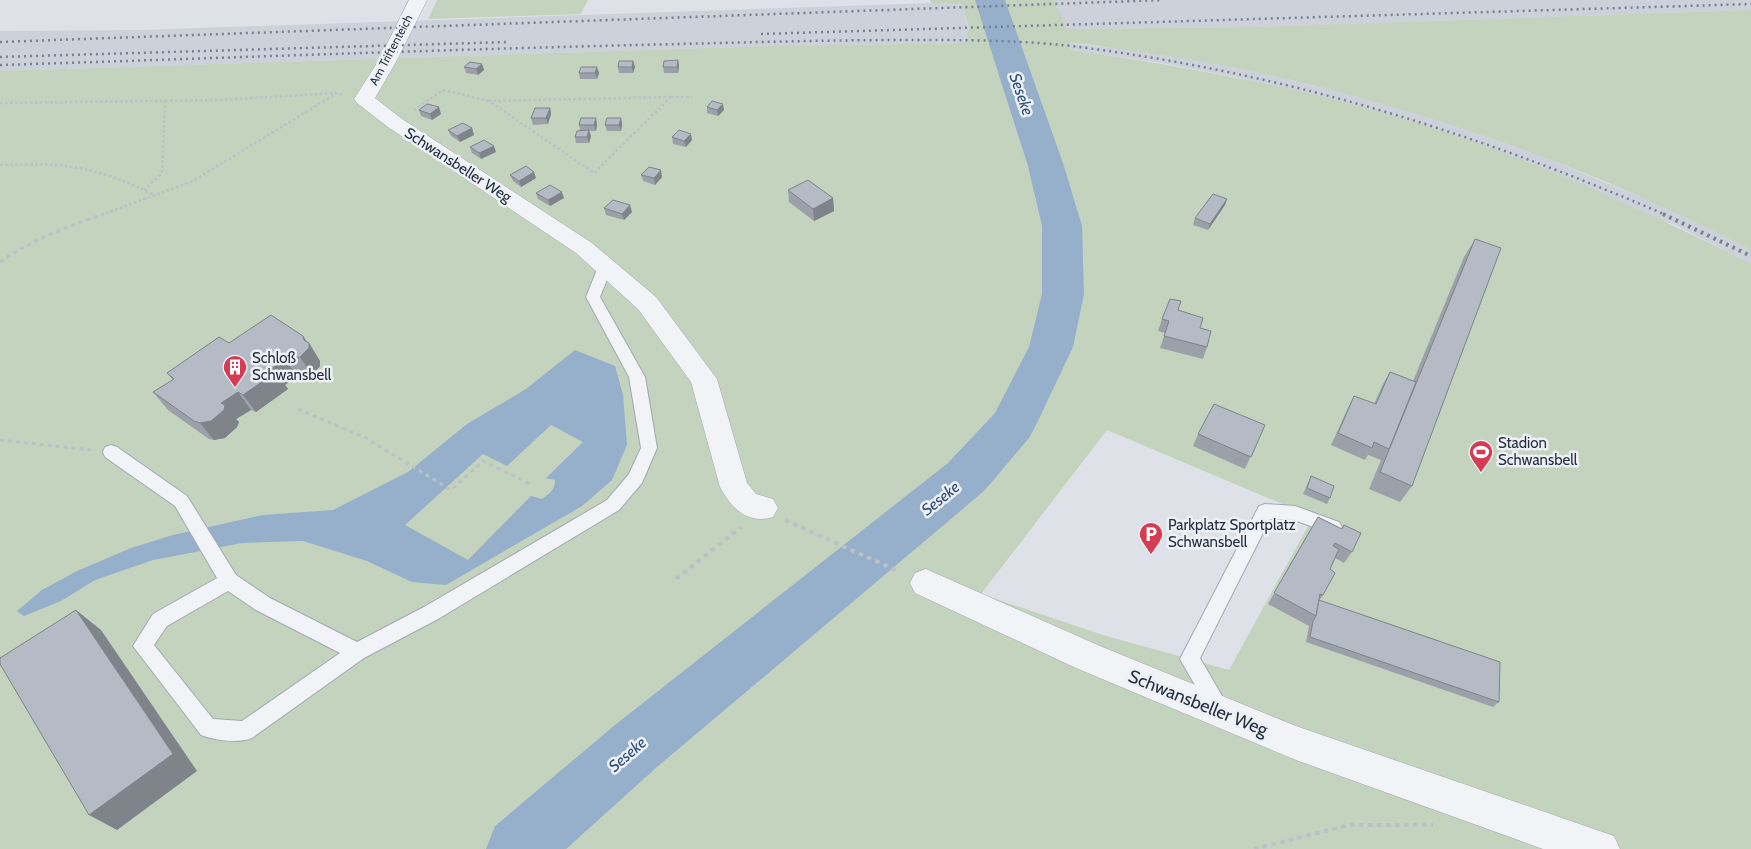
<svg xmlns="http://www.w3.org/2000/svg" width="1751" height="849" viewBox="0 0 1751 849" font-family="Cabin,sans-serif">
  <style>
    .built { fill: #ccd1da }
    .green { fill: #c3d3be; fill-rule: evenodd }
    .water { fill: #96afcb; fill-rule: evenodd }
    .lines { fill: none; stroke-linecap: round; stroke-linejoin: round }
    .river { fill: #96afcb; fill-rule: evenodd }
    .service-casing { stroke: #a3a9b2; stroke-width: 2 }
    .minor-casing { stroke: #a3a9b2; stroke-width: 1 }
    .path-far2 { stroke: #bcc0c7; stroke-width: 2.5; stroke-dasharray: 2.5 2.5; stroke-linecap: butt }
    .path-far1 { stroke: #bcc0c7; stroke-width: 3; stroke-dasharray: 4 4; stroke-linecap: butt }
    .path { stroke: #bcc0c7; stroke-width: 4; stroke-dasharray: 4.5 4.5; stroke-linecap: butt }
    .service { fill: #f1f3f6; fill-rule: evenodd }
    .minor { fill: #f1f3f6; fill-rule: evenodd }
    .rail-far1 { stroke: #768193; stroke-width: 2.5; stroke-dasharray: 2 4; stroke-linecap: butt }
    .rail { stroke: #768193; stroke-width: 4; stroke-dasharray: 2.5 4.5; stroke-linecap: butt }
    .wall { fill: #9ca1a9 }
    .shaded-wall { fill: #7f838a }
    .building { fill: #b5bbc5; stroke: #7f838a }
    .labels { text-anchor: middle; stroke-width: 5; stroke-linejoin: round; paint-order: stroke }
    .far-street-label { font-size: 12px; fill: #262f40; stroke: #edf1f6 }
    .street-label { font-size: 15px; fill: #262f40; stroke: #edf1f6 }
    .poi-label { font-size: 15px; fill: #262f40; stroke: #edf1f6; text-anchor: start }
    .water-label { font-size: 16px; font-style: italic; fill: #2e4e76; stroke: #edf1f6 }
    .near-street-label { font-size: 18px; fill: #262f40; stroke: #edf1f6 }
  </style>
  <rect width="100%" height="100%" fill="#dee2e8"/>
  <g class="built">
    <polygon points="1053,0 1751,0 1751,10 1254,27 1065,29"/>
    <polygon points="931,3 962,4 969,31 966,43 773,46 0,71 0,31 142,30"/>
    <polygon points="1069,43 1184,57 1274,76 1387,104 1458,126 1539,155 1684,215 1751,250 1751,264 1675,225 1240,78 1162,63 1070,50"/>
  </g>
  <g class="green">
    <polygon points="437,0 588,0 581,14 428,19"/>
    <path d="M930,0h124l12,29 188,-2 497,-17v240c-161,-84 -333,-144 -510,-181 -41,-9 -82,-15 -123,-20 -16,-2 -33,-6 -49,-6l1,7c100,14 199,32 296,58 134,36 262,94 385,156v585h-1751v-778l773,-25 193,-3 3,-15 -7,-24 -31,-1zM1107,430l206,87 -84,153 -126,-35 -122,-41z"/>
  </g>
  <path class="water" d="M575,350l40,16 8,29 4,50 -15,35 -30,26 -136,79 -34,-3 -45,-21 -64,-20 -61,2 -89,17 -58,20 -34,21 -37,15 -7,-5 25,-21 35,-19 54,-23 42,-13 90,-20 70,-5 75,-38 59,-48 59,-35zM551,425l32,17 -37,36 9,2c0,10 -6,14 -13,19l-11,-3 -63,64 -63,-35 78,-71 24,12z"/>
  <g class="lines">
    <polygon class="river" points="975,0 1005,0 1064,166 1082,226 1084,294 1073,347 1036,425 1029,438 984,491 657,767 566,849 486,849 495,826 615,725 948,463 995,413 1029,347 1042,294 1042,226 1028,166"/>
    <g class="service-casing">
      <g id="service">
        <path d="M605,262l7,5 -12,30 45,80 12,71 -15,35 -23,27 -181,109 -74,39 -112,80c-14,6 -38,2 -51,-3l-68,-89 20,-32 64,-36 -42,-72 -70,-49 -2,-5 2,-5 6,-2 6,2 70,49 49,79 34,23 87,44 67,-35 183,-107 22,-26 12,-26 -12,-71 -43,-80 12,-30zM228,591l28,19 84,43 -98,68 -29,-2 -59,-74 13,-19z"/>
        <polygon points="1265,504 1295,506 1339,522 1342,527 1339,532 1333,534 1294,520 1270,519 1200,658 1229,708 1226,715 1219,718 1212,715 1180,659 1259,506"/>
      </g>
    </g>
    <g class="minor-casing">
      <g id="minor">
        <path d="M409,0h18l-30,60 -22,38 27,21 190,124 64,54 61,82 30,104 9,11 17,5 5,9 -5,9c-25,8 -42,-9 -53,-30l-29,-105 -53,-73 -62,-56 -188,-126 -31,-24 -3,-4 25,-39z"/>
        <polygon points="926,569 1100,646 1296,726 1614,836 1620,849 1543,849 1296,760 1076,668 915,593 910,583 915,573"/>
      </g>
    </g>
    <g class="path-far2">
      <polyline points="671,97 692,97"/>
      <polygon points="671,97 594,173 489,101"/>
      <polyline points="0,103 220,100 337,93 344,95"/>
      <polyline points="414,110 443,90 489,101"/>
      <path d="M0,165c63,-3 100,2 156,31"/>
      <polyline points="144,190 162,173 165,100"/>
      <polyline points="101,215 193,181 337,93"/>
    </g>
    <g class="path-far1">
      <path d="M0,262c31,-22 69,-36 104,-48"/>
      <polyline points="298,409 366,438 451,490 483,461 532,485"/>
      <polyline points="0,440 91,450"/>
    </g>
    <g class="path">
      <polyline points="785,520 900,572"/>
      <polyline points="676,579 741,527"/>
      <polyline points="1254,849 1349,825 1433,825"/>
    </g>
    <use href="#service" class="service"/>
    <use href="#minor" class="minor"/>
    <g class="rail-far1">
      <polyline points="761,34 1751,4"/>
      <polyline points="0,42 1163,0"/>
      <polyline points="0,57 509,42"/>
      <path d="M0,65c227,-7 453,-16 680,-21 77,-2 153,-4 230,-4 53,0 108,0 161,6 211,26 401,85 595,169"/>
    </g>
    <polyline class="rail" points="1663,214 1751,256"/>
  </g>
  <g class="wall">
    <polygon points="678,60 679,66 678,73 664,73 663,67"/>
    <polygon points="633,61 635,67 633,73 619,73 618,67"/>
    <polygon points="482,64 484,70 478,75 466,73 464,67"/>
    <polygon points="579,73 599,73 597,79 580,79"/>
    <polygon points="707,107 724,110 718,116 707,113"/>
    <polygon points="550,108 551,114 548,124 533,125 531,118"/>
    <polygon points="419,110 441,114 432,120 421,116"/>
    <polygon points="621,118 622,124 621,131 607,131 605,125"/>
    <polygon points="597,124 596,131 589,131 591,136 589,143 576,143 575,137 580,130 579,125"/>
    <polygon points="472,128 474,135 460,142 451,136 448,130"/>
    <polygon points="672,137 692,140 686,147 673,144"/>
    <polygon points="470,147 496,152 481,159 472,153"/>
    <polygon points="510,175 536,178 521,187 513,181"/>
    <polygon points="641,175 662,177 655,185 643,181"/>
    <polygon points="788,190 833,198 834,211 814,221 789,202"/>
    <polygon points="536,193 564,198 550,206 538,199"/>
    <polygon points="1227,199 1225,205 1208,230 1193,225 1195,218"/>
    <polygon points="604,208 632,212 624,220 606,215"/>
    <polygon points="1475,239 1412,486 1400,502 1369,489 1381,460 1368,455 1365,460 1331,445 1348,408 1354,396 1374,404 1383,384 1390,372 1413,381 1464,257"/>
    <polygon points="1178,310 1200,328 1207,347 1203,359 1160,348 1165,333 1158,331 1162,319"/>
    <polygon points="307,342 309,343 320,361 320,366 312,375 297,376 285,385 288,389 256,412 251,410 236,419 239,422 237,427 225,438 214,440 209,439 168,410 153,392 173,380 167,373"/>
    <polygon points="1265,425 1245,469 1193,446 1198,434"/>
    <polygon points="1311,476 1330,498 1327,504 1303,494"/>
    <polygon points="1344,525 1352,552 1344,563 1335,558 1330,569 1323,595 1319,601 1499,702 1493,707 1306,642 1309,626 1268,604 1311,528 1341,529"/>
  </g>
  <g class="shaded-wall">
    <polygon points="678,60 679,66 678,73 677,67"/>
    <polygon points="633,61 635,67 633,73 632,67"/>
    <polygon points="482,64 484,70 478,75 476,69"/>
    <polygon points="597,67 599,73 597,79 595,73"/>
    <polygon points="723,104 724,110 718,116 717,110"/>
    <polygon points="439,107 441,114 432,120 430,114"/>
    <polygon points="550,108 551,114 548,124 546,118"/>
    <polygon points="596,118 597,124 596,131 594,125"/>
    <polygon points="621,118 622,124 621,131 619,125"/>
    <polygon points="472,128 474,135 460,142 457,136"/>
    <polygon points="589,130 591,136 589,143 587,137"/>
    <polygon points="691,134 692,140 686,147 684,141"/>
    <polygon points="494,146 496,152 481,159 479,153"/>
    <polygon points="661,170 662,177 655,185 654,178"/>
    <polygon points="534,172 536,178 521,187 519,181"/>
    <polygon points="562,192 564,198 550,206 548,200"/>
    <polygon points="833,198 834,211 814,221 813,209"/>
    <polygon points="1227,199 1225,205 1208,230 1210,224"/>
    <polygon points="630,205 632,212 624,220 622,214"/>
    <polygon points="303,336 309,345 309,343 320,361 320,366 312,375 300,357 304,340"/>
    <polygon points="285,359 297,376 285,385 288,389 256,412 243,395 271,369"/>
    <polygon points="238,392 251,410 236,419 239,422 237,427 225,438 214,440 200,423 221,403"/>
    <polygon points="76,610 101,630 197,771 117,830 89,815"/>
  </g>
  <g class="building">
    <polygon points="678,60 677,67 663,67 664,61"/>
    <polygon points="619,61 633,61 632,67 618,67"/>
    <polygon points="470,62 482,64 476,69 464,67"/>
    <polygon points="581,67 597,67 595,73 579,73"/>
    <polygon points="712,101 723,104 717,110 707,107"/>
    <polygon points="427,104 439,107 430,114 419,110"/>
    <polygon points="535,108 550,108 546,118 531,118"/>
    <polygon points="581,118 596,118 594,125 579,125"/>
    <polygon points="607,118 621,118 619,125 605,125"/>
    <polygon points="463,123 472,128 457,136 448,130"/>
    <polygon points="589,130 587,137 575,137 577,131"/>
    <polygon points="679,130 691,134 684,141 672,137"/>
    <polygon points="484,140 494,146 479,153 470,147"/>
    <polygon points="526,166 534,172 519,181 510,175"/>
    <polygon points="649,167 661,170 654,178 641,175"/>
    <polygon points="808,180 833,198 813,209 788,190"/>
    <polygon points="550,185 562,192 548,200 536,193"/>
    <polygon points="1213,194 1227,199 1210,224 1195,218"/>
    <polygon points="613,200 630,205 622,214 604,208"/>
    <polygon points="1475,239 1501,248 1412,486 1380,472"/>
    <polygon points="1170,299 1181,301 1178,310 1203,318 1200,328 1211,331 1207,347 1164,336 1169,321 1162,319"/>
    <polygon points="271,315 303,336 304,340 309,343 309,348 300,357 285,359 271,369 276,372 243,395 238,392 221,403 225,405 224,410 211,421 200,423 194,421 153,392 174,379 167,373 219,337 229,343"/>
    <polygon points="1390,372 1416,382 1389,449 1374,442 1372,448 1338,433 1354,396 1376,404"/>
    <polygon points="1214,404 1265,425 1251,457 1198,434"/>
    <polygon points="1311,476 1334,486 1330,498 1307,488"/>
    <polygon points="1318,517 1342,529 1344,525 1361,533 1352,552 1335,543 1333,546 1339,549 1330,569 1335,573 1323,595 1320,594 1316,616 1274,593"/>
    <polygon points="1319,600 1500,662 1499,702 1310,637 1313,621 1316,616"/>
    <polygon points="76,610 173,754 89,815 0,664 0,658"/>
  </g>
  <defs>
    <g id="building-pin" transform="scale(1.25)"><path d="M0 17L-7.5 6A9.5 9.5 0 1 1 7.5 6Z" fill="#d53b51" stroke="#edf1f6"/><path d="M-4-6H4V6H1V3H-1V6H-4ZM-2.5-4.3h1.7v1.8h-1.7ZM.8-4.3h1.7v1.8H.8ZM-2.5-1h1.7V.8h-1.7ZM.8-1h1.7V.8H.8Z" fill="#fff"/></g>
    <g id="stadium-pin" transform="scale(1.25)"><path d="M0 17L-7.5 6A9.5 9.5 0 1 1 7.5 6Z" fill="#d53b51" stroke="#edf1f6"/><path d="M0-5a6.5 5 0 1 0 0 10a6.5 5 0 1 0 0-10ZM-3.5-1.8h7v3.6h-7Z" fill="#fff"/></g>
    <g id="parking-pin" transform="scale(1.25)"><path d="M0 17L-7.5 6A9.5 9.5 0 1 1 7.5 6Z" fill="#d53b51" stroke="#edf1f6"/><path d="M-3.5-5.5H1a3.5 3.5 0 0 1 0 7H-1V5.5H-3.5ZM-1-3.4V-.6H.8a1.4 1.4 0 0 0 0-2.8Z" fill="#fff"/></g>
  </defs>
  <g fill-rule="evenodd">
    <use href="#building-pin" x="235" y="367"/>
    <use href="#stadium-pin" x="1481" y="452"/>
    <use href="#parking-pin" x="1151" y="534"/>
  </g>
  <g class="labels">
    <g class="far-street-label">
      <text transform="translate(391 50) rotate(-62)" y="4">Am Triftenteich</text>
    </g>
    <g class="street-label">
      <text transform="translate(458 165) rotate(33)" y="5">Schwansbeller Weg</text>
    </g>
    <g class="poi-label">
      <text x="252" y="363">Schloß<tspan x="252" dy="17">Schwansbell</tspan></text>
      <text x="1498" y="448">Stadion<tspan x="1498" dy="17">Schwansbell</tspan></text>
      <text x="1168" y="530">Parkplatz Sportplatz<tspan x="1168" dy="17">Schwansbell</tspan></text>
    </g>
    <g class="water-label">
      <text transform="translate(1022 94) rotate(71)" y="6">Seseke</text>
      <text transform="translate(940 498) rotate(-39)" y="6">Seseke</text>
      <text transform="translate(627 754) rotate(-41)" y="6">Seseke</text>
    </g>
    <g class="near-street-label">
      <text transform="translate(1198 703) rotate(22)" y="6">Schwansbeller Weg</text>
    </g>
  </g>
</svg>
